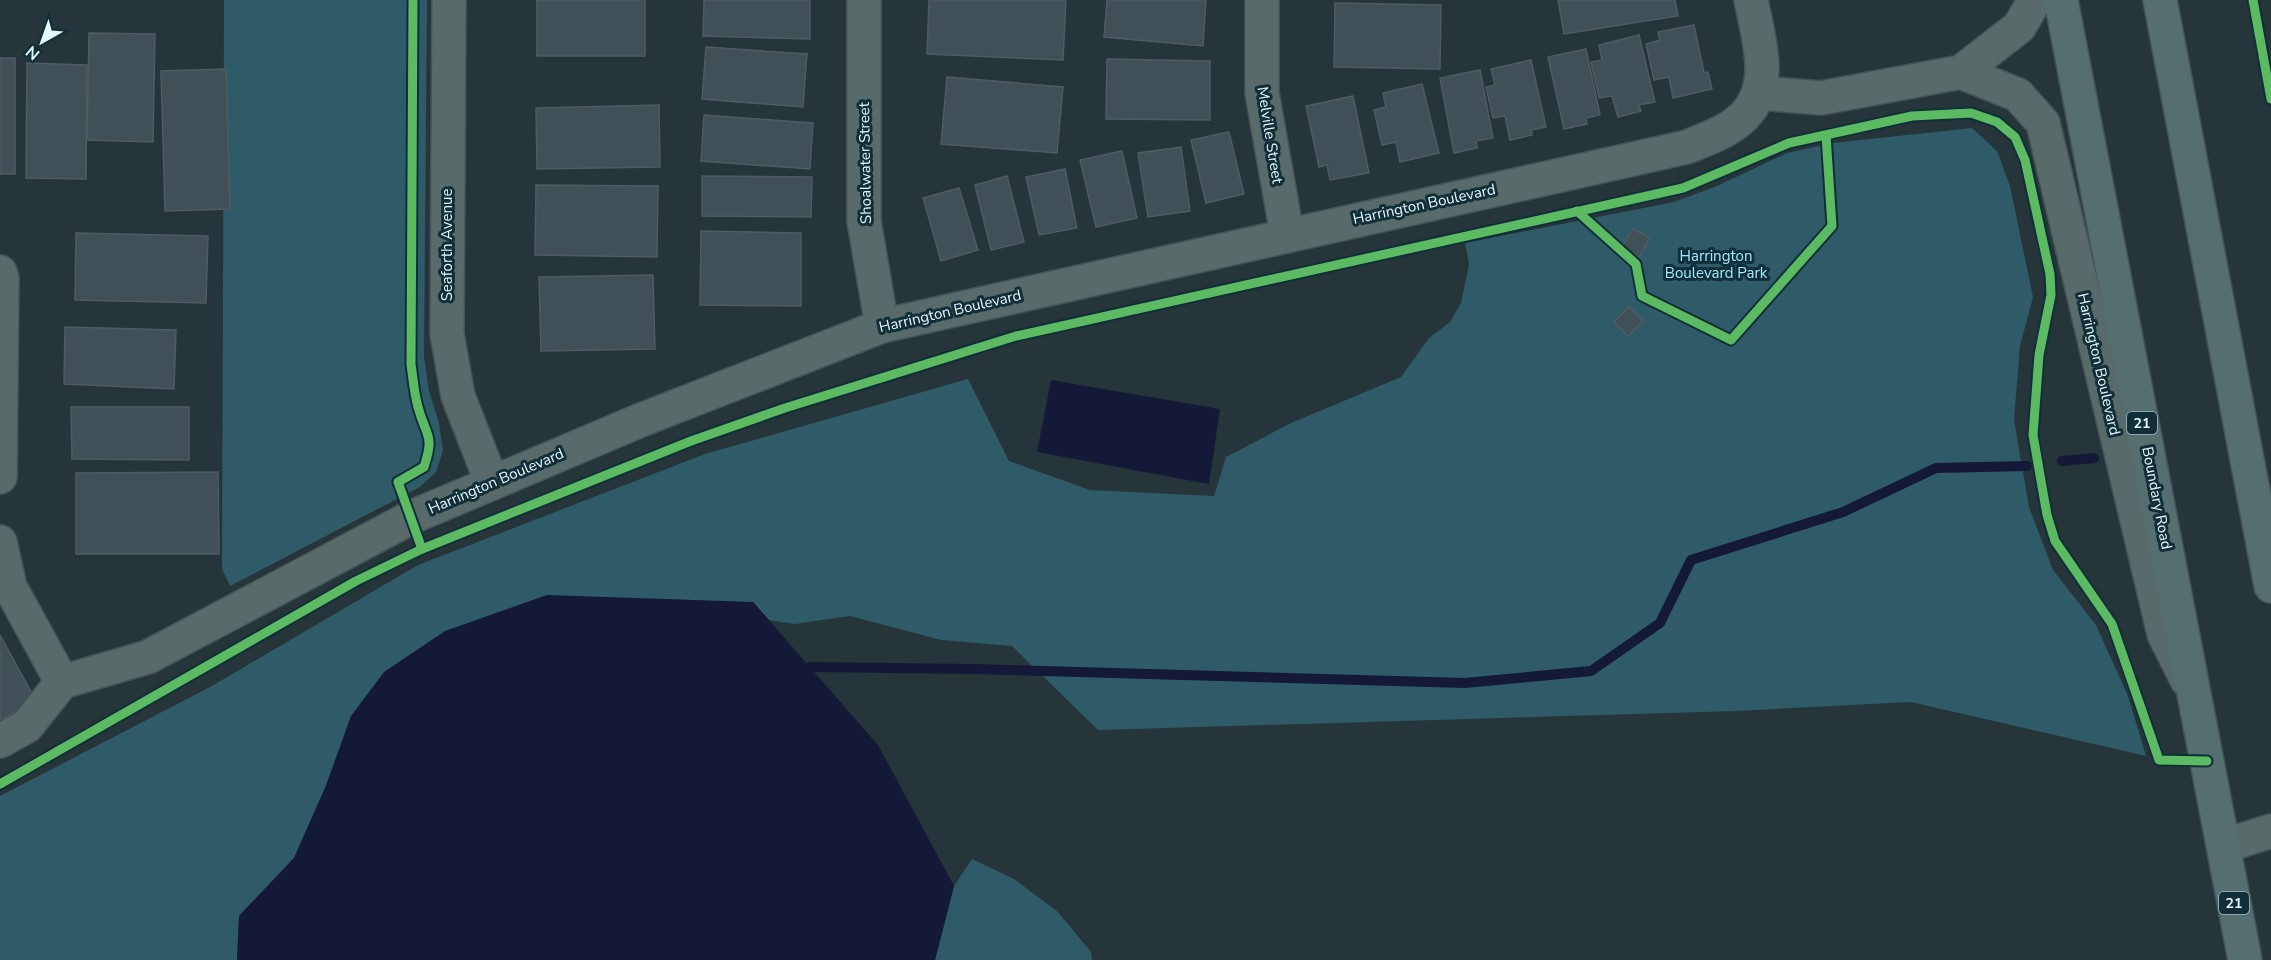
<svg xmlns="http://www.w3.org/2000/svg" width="2271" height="960" viewBox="0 0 2271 960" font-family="'Nunito Sans',sans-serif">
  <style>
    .green { fill: #2f5a68 }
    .water { fill: #141937 }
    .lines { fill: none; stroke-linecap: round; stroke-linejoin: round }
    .stream { stroke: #141937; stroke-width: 10 }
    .building { fill: #414f57; stroke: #505b60; stroke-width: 1.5 }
    .minor-casing { stroke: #455357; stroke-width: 36 }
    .highway-casing { stroke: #455357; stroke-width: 36 }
    .path { stroke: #627072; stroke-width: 4; stroke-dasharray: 1.5 4.5; stroke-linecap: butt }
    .minor { stroke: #586a6a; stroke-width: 33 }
    .highway { stroke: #556f70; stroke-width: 33 }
    .cycleway-casing { stroke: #112f38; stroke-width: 13 }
    .cycleway { stroke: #5cba63; stroke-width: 9 }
    .labels { text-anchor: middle; stroke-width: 6; stroke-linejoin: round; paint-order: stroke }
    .shield { fill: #112f38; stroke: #a5bac1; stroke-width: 1.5 }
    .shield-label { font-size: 14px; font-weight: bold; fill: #e5f6fc }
    .street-label { font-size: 15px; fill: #e5f6fc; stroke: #112f38 }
    .park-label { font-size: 15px; fill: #a2e7fd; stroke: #112f38 }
  </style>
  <rect width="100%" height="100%" fill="#25353a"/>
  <g class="green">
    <polygon points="224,0 427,0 424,357 429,391 439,423 443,451 436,472 420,487 230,586 222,569"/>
    <polygon points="1972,128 1997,151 2010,186 2033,297 2020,346 2014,420 2029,507 2053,570 2096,625 2128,696 2146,756 1911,702 1736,711 1098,730 1012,646 941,640 850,616 795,624 769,620 753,602 325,788 294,858 239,916 237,960 0,960 0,796 210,687 418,565 705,454 968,379 1009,461 1090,490 1214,496 1226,457 1291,423 1401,377 1429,338 1450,322 1461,303 1469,264 1465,243 1674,202 1717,186 1787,153 1833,143"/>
    <polygon points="972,859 1014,879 1058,912 1091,952 1092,960 935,960 954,886"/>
  </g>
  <g class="water">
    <polygon points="1051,380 1220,409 1209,484 1037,452"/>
    <polygon points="547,595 753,602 878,745 954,886 935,960 237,960 239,916 294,858 325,788 351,716 384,672 445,631"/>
  </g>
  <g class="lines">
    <g class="stream">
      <polyline points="2062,461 2094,458"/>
      <polyline points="810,667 973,669 1465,683 1591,671 1660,623 1691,560 1843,512 1936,468 2027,466"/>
    </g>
  </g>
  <g class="building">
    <rect x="537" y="0" width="108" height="56"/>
    <polygon points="704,0 810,0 810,39 703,36"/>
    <polygon points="929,0 1066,0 1063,60 927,54"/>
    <polygon points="1107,0 1206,0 1203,46 1104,37"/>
    <polygon points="1558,0 1675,0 1678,16 1564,34"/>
    <polygon points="1335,3 1441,5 1440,69 1334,67"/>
    <polygon points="1694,25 1704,73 1708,72 1712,89 1673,98 1669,77 1654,80 1646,44 1660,40 1658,32"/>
    <polygon points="89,33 155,34 153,142 87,140"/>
    <polygon points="1639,35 1655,102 1639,105 1641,111 1618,117 1612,96 1599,98 1591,62 1602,60 1599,45"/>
    <polygon points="706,47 807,54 803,107 702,99"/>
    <polygon points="1586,49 1600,115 1586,118 1587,124 1564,129 1548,57"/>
    <rect x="0" y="58" width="15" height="116"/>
    <polygon points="1107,59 1210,61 1210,120 1106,119"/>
    <polygon points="1531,60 1546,127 1531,130 1532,135 1510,140 1505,116 1493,118 1486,87 1495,85 1491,69"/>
    <polygon points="27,63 87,65 86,179 26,178"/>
    <polygon points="226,69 230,209 165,211 161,71"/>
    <polygon points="1480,70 1493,138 1476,141 1477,148 1454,153 1440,78"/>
    <polygon points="947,77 1063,87 1057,153 941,144"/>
    <polygon points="1422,84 1439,153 1400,162 1396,142 1382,145 1374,110 1386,107 1383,93"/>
    <polygon points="1353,96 1369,173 1330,180 1327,165 1319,167 1306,106"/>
    <polygon points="659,105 660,167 537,169 536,108"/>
    <polygon points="704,115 813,123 810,169 701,161"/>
    <polygon points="1229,132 1244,194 1206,203 1191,140"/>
    <polygon points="1181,147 1190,211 1148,217 1138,153"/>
    <polygon points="1122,151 1137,218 1096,227 1080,160"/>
    <polygon points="1065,169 1077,228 1039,235 1026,177"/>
    <polygon points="702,176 812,177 811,217 702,216"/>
    <polygon points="1007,176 1024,242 991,250 975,185"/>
    <polygon points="536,185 658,186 657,257 535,255"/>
    <polygon points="959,188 978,250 941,261 923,198"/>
    <polygon points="1633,229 1650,238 1639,257 1622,247"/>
    <polygon points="701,231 801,233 801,306 700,305"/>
    <polygon points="76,233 208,236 206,303 75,300"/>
    <polygon points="653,275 655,349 541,351 539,277"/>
    <polygon points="1629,307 1643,321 1628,336 1614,322"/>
    <polygon points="65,327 176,330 174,389 64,384"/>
    <polygon points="71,407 189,407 189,460 72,459"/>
    <polygon points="218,472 219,554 76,554 76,473"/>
    <polygon points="0,635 36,701 0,720"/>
  </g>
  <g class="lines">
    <g class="minor-casing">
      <g id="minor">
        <polyline points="449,0 447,334 458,396 492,483"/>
        <polyline points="864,0 864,221 882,326"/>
        <polyline points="1262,0 1262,93 1287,234"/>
        <polyline points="1961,72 2018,95 2043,123 2164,634 2187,680"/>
        <polyline points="1760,93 1821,98 1961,72 2019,27 2035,0"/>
        <polyline points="0,272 2,278 0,477"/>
        <polyline points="0,542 10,587 62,682"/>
        <path d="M0,741l27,-15 35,-44 86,-25 264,-140 229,-97 241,-94 805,-179c19,-8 43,-16 57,-31 31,-31 14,-79 7,-116"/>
        <polyline points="2224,846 2271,831"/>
      </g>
    </g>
    <g class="highway-casing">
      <g id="highway">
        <polyline points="2061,0 2245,960"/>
        <polyline points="2160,0 2271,586"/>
      </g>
    </g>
    <polyline class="path" points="2253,0 2271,99"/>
    <use href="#minor" class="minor"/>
    <use href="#highway" class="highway"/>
    <g class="cycleway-casing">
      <g id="cycleway">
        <path d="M413,0l-2,364c2,14 3,29 7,43 8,30 17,27 6,60l-26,15 24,67"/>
        <polyline points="2253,0 2271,99"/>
        <polyline points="1577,211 1636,264 1642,296 1731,340 1832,226 1826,135"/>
        <polyline points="0,784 356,581 422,549 691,441 785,408 1016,336 1683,188 1789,143 1912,116 1971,113 1997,122 2015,137 2025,160 2050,274 2051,295 2039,355 2033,435 2047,515 2055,541 2112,624 2159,760 2207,761"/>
      </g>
    </g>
    <use href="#cycleway" class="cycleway"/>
  </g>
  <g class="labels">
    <g class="shield">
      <rect x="2127" y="412" width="30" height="22" rx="4.5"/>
      <rect x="2219" y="892" width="30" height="22" rx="4.5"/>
    </g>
    <g class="shield-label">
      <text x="2142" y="428">21</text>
      <text x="2234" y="908">21</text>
    </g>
    <g class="street-label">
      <text transform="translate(1270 135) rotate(81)" y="5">Melville Street</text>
      <text transform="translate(865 163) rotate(-91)" y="5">Shoalwater Street</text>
      <text transform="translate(1424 204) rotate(-12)" y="5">Harrington Boulevard</text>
      <text transform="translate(447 245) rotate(-90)" y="5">Seaforth Avenue</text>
      <text transform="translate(950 311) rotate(-13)" y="5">Harrington Boulevard</text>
      <text transform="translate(2099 364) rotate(77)" y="5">Harrington Boulevard</text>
      <text transform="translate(496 481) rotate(-23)" y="5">Harrington Boulevard</text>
      <text transform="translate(2157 498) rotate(79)" y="5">Boundary Road</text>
    </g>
    <g class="park-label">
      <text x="1716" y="261">Harrington<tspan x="1716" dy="17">Boulevard Park</tspan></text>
    </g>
  </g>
  <g transform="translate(42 42) rotate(220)" stroke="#112f38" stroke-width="4.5" paint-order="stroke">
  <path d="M0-4.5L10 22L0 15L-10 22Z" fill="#e5f6fc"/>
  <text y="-9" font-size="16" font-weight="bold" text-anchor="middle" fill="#e5f6fc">N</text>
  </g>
</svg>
